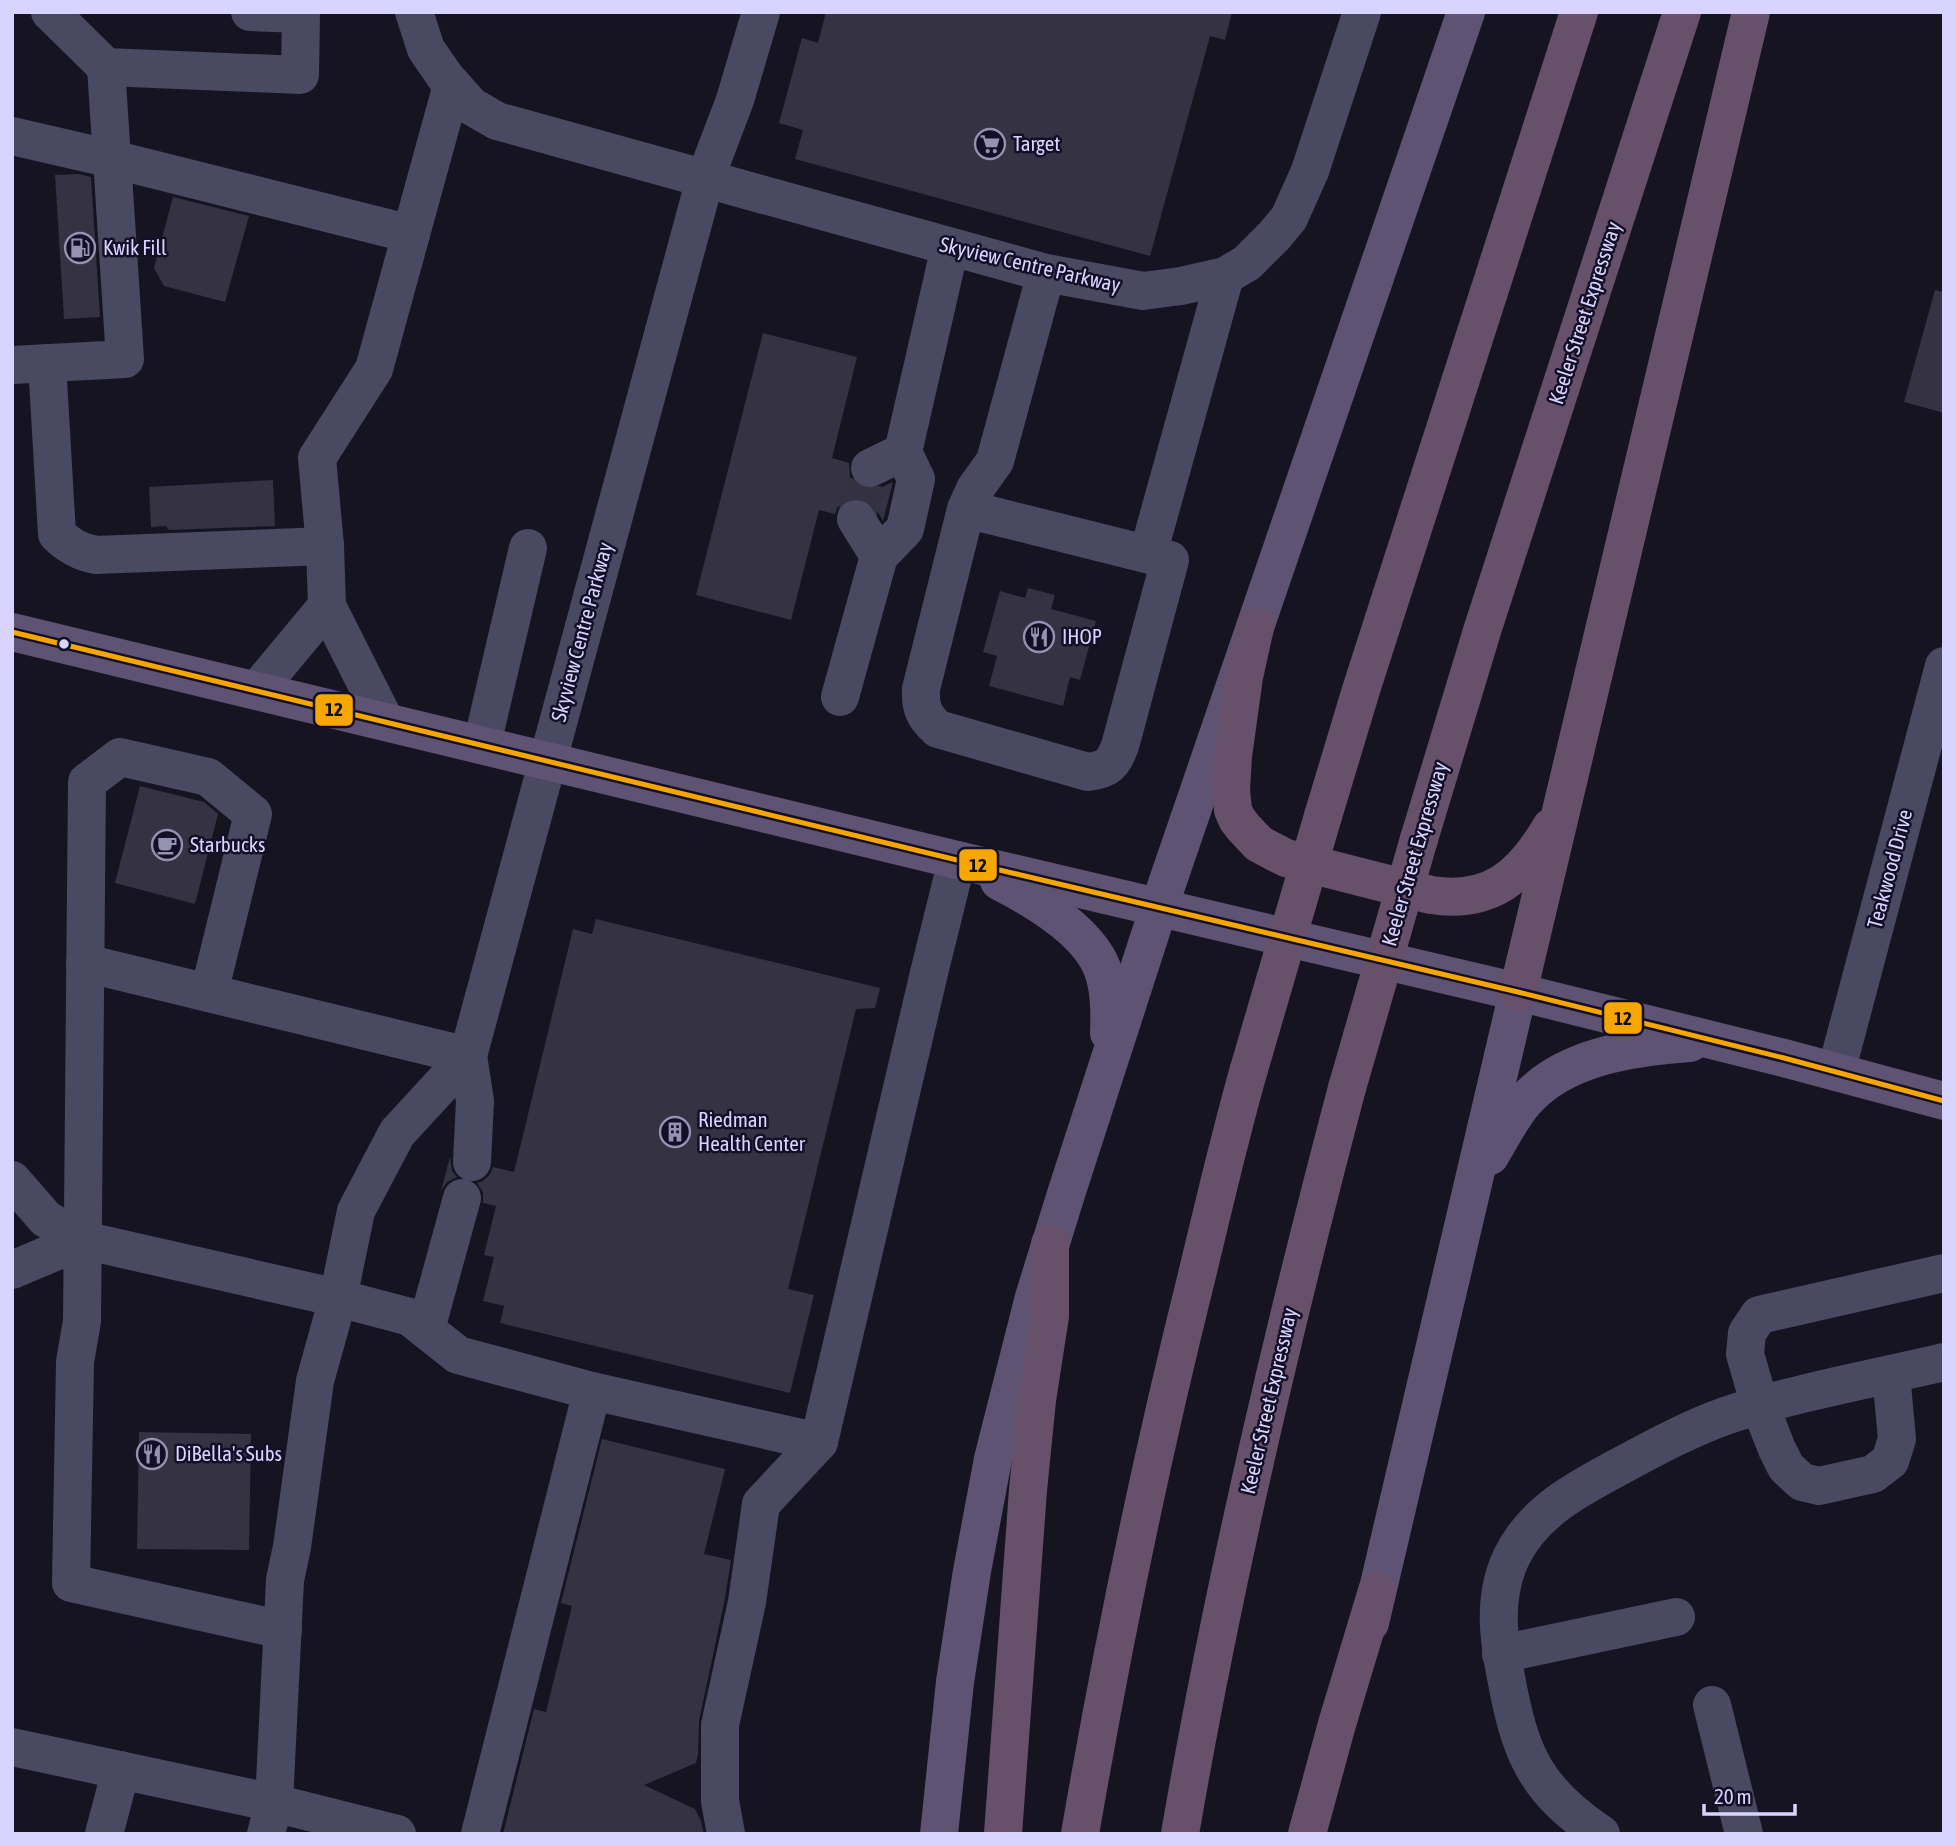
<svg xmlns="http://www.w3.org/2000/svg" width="1956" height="1846" viewBox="0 0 1956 1846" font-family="'Asap Condensed',sans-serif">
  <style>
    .building { fill: #343243 }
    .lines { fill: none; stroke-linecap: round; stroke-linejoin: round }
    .minor-tunnel { stroke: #333142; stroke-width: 38; stroke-dasharray: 38 19; stroke-linecap: butt }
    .minor { stroke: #4a4962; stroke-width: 38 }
    .major { stroke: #5e5373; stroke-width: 38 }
    .highway { stroke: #67516a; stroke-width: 38 }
    .highway-bridge { stroke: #67516a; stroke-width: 38 }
    .bus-1-casing { stroke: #130f26; stroke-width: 10 }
    .bus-1 { stroke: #f7a600; stroke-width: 5 }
    .bus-dot { fill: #d9d4ff; stroke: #130f26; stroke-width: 2.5 }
    .labels { text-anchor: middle; stroke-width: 5; stroke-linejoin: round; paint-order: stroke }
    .poi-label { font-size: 21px; fill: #d9d4ff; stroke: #130f26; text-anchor: start }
    .street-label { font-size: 21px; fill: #d9d4ff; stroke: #130f26 }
    .line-badge { stroke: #130f26; stroke-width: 2.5 }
    .pale-badge-label { font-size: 19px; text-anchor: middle; font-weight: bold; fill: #111 }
  </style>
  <rect width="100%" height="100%" fill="#161421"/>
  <g class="building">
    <polygon points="826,12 1232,12 1225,40 1210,36 1150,256 795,159 803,130 779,123 802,38 818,43"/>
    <polygon points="79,174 91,177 100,317 64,319 55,175"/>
    <polygon points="173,197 249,216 225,302 164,286 154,268"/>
    <polygon points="1935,290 1944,292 1944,413 1904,402"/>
    <polygon points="763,333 857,357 832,458 849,463 850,477 858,486 869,490 880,488 893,482 883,521 875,507 867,500 856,497 844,501 837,508 835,514 819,510 791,620 696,595"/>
    <polygon points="273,480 275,526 169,530 166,526 151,527 149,487"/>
    <polygon points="1028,588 1055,595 1051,609 1096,621 1080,680 1070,677 1063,706 989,686 997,656 983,652 1000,591 1025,598"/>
    <polygon points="140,786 204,802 218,814 195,904 115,883"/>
    <polygon points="596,919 880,988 875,1008 856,1009 788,1289 814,1295 790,1393 500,1323 504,1306 483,1301 494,1257 484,1255 496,1206 483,1203 483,1192 477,1183 483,1181 490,1174 493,1167 514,1172 573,929 592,934"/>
    <polygon points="450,1157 452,1171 457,1177 447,1182 441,1191"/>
    <polygon points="139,1432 251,1434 249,1550 137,1549"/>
    <polygon points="602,1439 725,1469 704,1554 731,1560 725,1598 699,1721 698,1754 696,1763 644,1785 695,1809 701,1821 704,1834 503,1834 534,1709 546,1712 572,1606 561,1603"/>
  </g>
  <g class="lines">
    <polyline class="minor-tunnel" points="856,519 870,468"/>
    <g class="minor">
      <polyline points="50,12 106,67 300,75 301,14"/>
      <polyline points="250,12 301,14 301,12"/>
      <polyline points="414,12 426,49 446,78 471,106 497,121 1046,273 1143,291 1181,286 1225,276 1247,263 1274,236 1289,218 1310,171 1362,12"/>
      <polyline points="12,136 112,159 411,234 452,85"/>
      <path d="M47,363l10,171c12,12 23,18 39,21l229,-9"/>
      <polyline points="12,365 125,359 106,67"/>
      <polyline points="870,468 903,452"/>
      <path d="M966,509l204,51 -50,186c-8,19 -11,23 -32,26l-150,-43c-14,-12 -18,-22 -17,-40l45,-180 9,-20 20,-28 51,-188"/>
      <polyline points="856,519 879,556"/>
      <polyline points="1148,554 1225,276"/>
      <polyline points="257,690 327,606"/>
      <polyline points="840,697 879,556 905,529 916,479 903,452 950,247"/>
      <polyline points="385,721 327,606 325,546 317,458 374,369 411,234"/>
      <polyline points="482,744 528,548"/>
      <polyline points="85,963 468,1056 475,1101 472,1162"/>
      <polyline points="209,993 253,814 208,777 120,757 87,782 82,1321 75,1362 71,1583 283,1630"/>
      <polyline points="1836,1072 1944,666"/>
      <polyline points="12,1180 46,1219 83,1240 338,1298 410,1317 458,1355 592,1391 819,1442"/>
      <polyline points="12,1270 83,1240"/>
      <polyline points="426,1329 462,1198"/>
      <polyline points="1891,1374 1897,1439 1890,1461 1873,1474 1819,1486 1802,1482 1786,1467 1777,1449 1760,1406 1745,1354 1747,1333 1759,1315 1944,1273"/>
      <polyline points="1501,1654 1676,1617"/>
      <polyline points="1712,1705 1744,1834"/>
      <polyline points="12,1747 274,1803 397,1834"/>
      <polyline points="104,1834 121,1770"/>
      <polyline points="266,1834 274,1803 285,1580 292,1547 315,1381 338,1298 356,1211 397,1133 468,1056 705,179 735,100 761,12"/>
      <polyline points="480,1834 592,1391"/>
      <polyline points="726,1834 720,1801 720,1725 747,1602 761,1504 819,1442 929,973 957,860"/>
      <path d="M1601,1834c-66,-44 -81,-80 -95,-157 -8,-40 -13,-80 5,-119 21,-44 61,-66 102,-88 37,-20 75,-41 115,-55 70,-23 144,-36 216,-53"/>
    </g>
    <g class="major">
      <polyline points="12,632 957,860 1518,992 1784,1058 1944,1101"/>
      <path d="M999,881c35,18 88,49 103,87 8,20 8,43 7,65"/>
      <path d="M1490,1156c11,-18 21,-39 35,-55 39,-45 109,-54 165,-58"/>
      <polyline points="1370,1623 1518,992"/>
      <polyline points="939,1834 955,1682 972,1571 993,1459 1034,1297 1067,1191 1159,907 1466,12"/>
    </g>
    <g class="highway">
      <path d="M1255,627l-11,50 -11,79 -2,34 2,20 4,9 6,8 16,17 27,14 145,37c59,9 91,-18 120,-68"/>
      <polyline points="1323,816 1361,690 1579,12"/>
      <polyline points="1419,839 1482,631 1682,12"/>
      <polyline points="1518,992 1751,12"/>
      <polyline points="1003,1834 1028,1490 1037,1400 1050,1316 1050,1244"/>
      <path d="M1080,1834c32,-186 70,-371 116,-555 17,-70 33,-140 53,-210"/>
      <path d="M1180,1834c43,-251 102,-500 167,-746"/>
      <polyline points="1307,1834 1337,1724 1377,1591"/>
    </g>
    <g class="highway-bridge">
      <polyline points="1249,1069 1323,816"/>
      <polyline points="1347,1088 1419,839"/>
    </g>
    <g class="bus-1-casing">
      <polyline id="bus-1" points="12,632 957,860 1518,992 1784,1058 1944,1101"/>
    </g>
    <use href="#bus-1" class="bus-1"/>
  </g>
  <defs>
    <g id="supermarket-ring" transform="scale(1.575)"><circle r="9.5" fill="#130f26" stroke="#9591b1" stroke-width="1.5"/><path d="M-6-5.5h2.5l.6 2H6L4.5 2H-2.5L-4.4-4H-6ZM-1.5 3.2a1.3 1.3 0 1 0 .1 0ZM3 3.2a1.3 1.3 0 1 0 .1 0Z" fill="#9591b1"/></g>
    <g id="fuel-ring" transform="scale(1.575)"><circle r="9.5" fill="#130f26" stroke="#9591b1" stroke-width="1.5"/><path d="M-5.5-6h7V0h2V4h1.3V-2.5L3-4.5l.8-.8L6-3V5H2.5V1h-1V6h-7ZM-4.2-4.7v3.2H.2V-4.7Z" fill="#9591b1"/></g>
    <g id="restaurant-ring" transform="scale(1.575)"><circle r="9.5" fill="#130f26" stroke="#9591b1" stroke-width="1.5"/><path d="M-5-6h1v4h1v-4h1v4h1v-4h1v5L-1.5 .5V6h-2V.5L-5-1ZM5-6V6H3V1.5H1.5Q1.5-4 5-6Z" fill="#9591b1"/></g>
    <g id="cafe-ring" transform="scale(1.575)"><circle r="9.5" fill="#130f26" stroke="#9591b1" stroke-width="1.5"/><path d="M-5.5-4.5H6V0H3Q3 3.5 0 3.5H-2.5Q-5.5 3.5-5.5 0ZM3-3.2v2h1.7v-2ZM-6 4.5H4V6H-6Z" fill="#9591b1"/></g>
    <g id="building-ring" transform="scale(1.575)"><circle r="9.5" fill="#130f26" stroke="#9591b1" stroke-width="1.5"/><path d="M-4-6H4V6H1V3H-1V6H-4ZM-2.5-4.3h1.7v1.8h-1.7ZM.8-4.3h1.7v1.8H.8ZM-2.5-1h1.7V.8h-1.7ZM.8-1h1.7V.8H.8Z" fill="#9591b1"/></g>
  </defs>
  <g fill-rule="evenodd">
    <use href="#supermarket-ring" x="990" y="144"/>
    <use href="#fuel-ring" x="80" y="248"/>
    <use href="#restaurant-ring" x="1039" y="637"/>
    <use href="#cafe-ring" x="167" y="845"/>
    <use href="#building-ring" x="675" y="1132"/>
    <use href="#restaurant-ring" x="152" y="1454"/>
  </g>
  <circle class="bus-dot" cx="64" cy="644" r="6"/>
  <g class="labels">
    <g class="poi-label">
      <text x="1013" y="151">Target</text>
      <text x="103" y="255">Kwik Fill</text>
      <text x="1062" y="644">IHOP</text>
      <text x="190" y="852">Starbucks</text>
      <text x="698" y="1127">Riedman<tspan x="698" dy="24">Health Center</tspan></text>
      <text x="175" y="1461">DiBella's Subs</text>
    </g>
    <g class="street-label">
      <text transform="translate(1030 265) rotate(13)" y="7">Skyview Centre Parkway</text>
      <text transform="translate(1585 313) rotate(-72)" y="7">Keeler Street Expressway</text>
      <text transform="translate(582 632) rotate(-75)" y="7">Skyview Centre Parkway</text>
      <text transform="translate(1415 854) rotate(-74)" y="7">Keeler Street Expressway</text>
      <text transform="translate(1890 869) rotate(-75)" y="7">Teakwood Drive</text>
      <text transform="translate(1269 1401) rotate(-77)" y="7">Keeler Street Expressway</text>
    </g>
  </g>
  <g class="line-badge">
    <rect x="314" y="693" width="40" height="34" rx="7" fill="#f7a600"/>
    <rect x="958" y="848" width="40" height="34" rx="7" fill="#f7a600"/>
    <rect x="1603" y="1001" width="40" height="34" rx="7" fill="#f7a600"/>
  </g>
  <g class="pale-badge-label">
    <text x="334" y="716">12</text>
    <text x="978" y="872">12</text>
    <text x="1623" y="1025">12</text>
  </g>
  <rect width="1956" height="1846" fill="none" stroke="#d9d4ff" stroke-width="28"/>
  <path d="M1704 1804v10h91v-10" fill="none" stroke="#d9d4ff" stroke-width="3.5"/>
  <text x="1714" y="1804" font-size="21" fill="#d9d4ff" stroke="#130f26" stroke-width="5" paint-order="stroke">20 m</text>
</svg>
